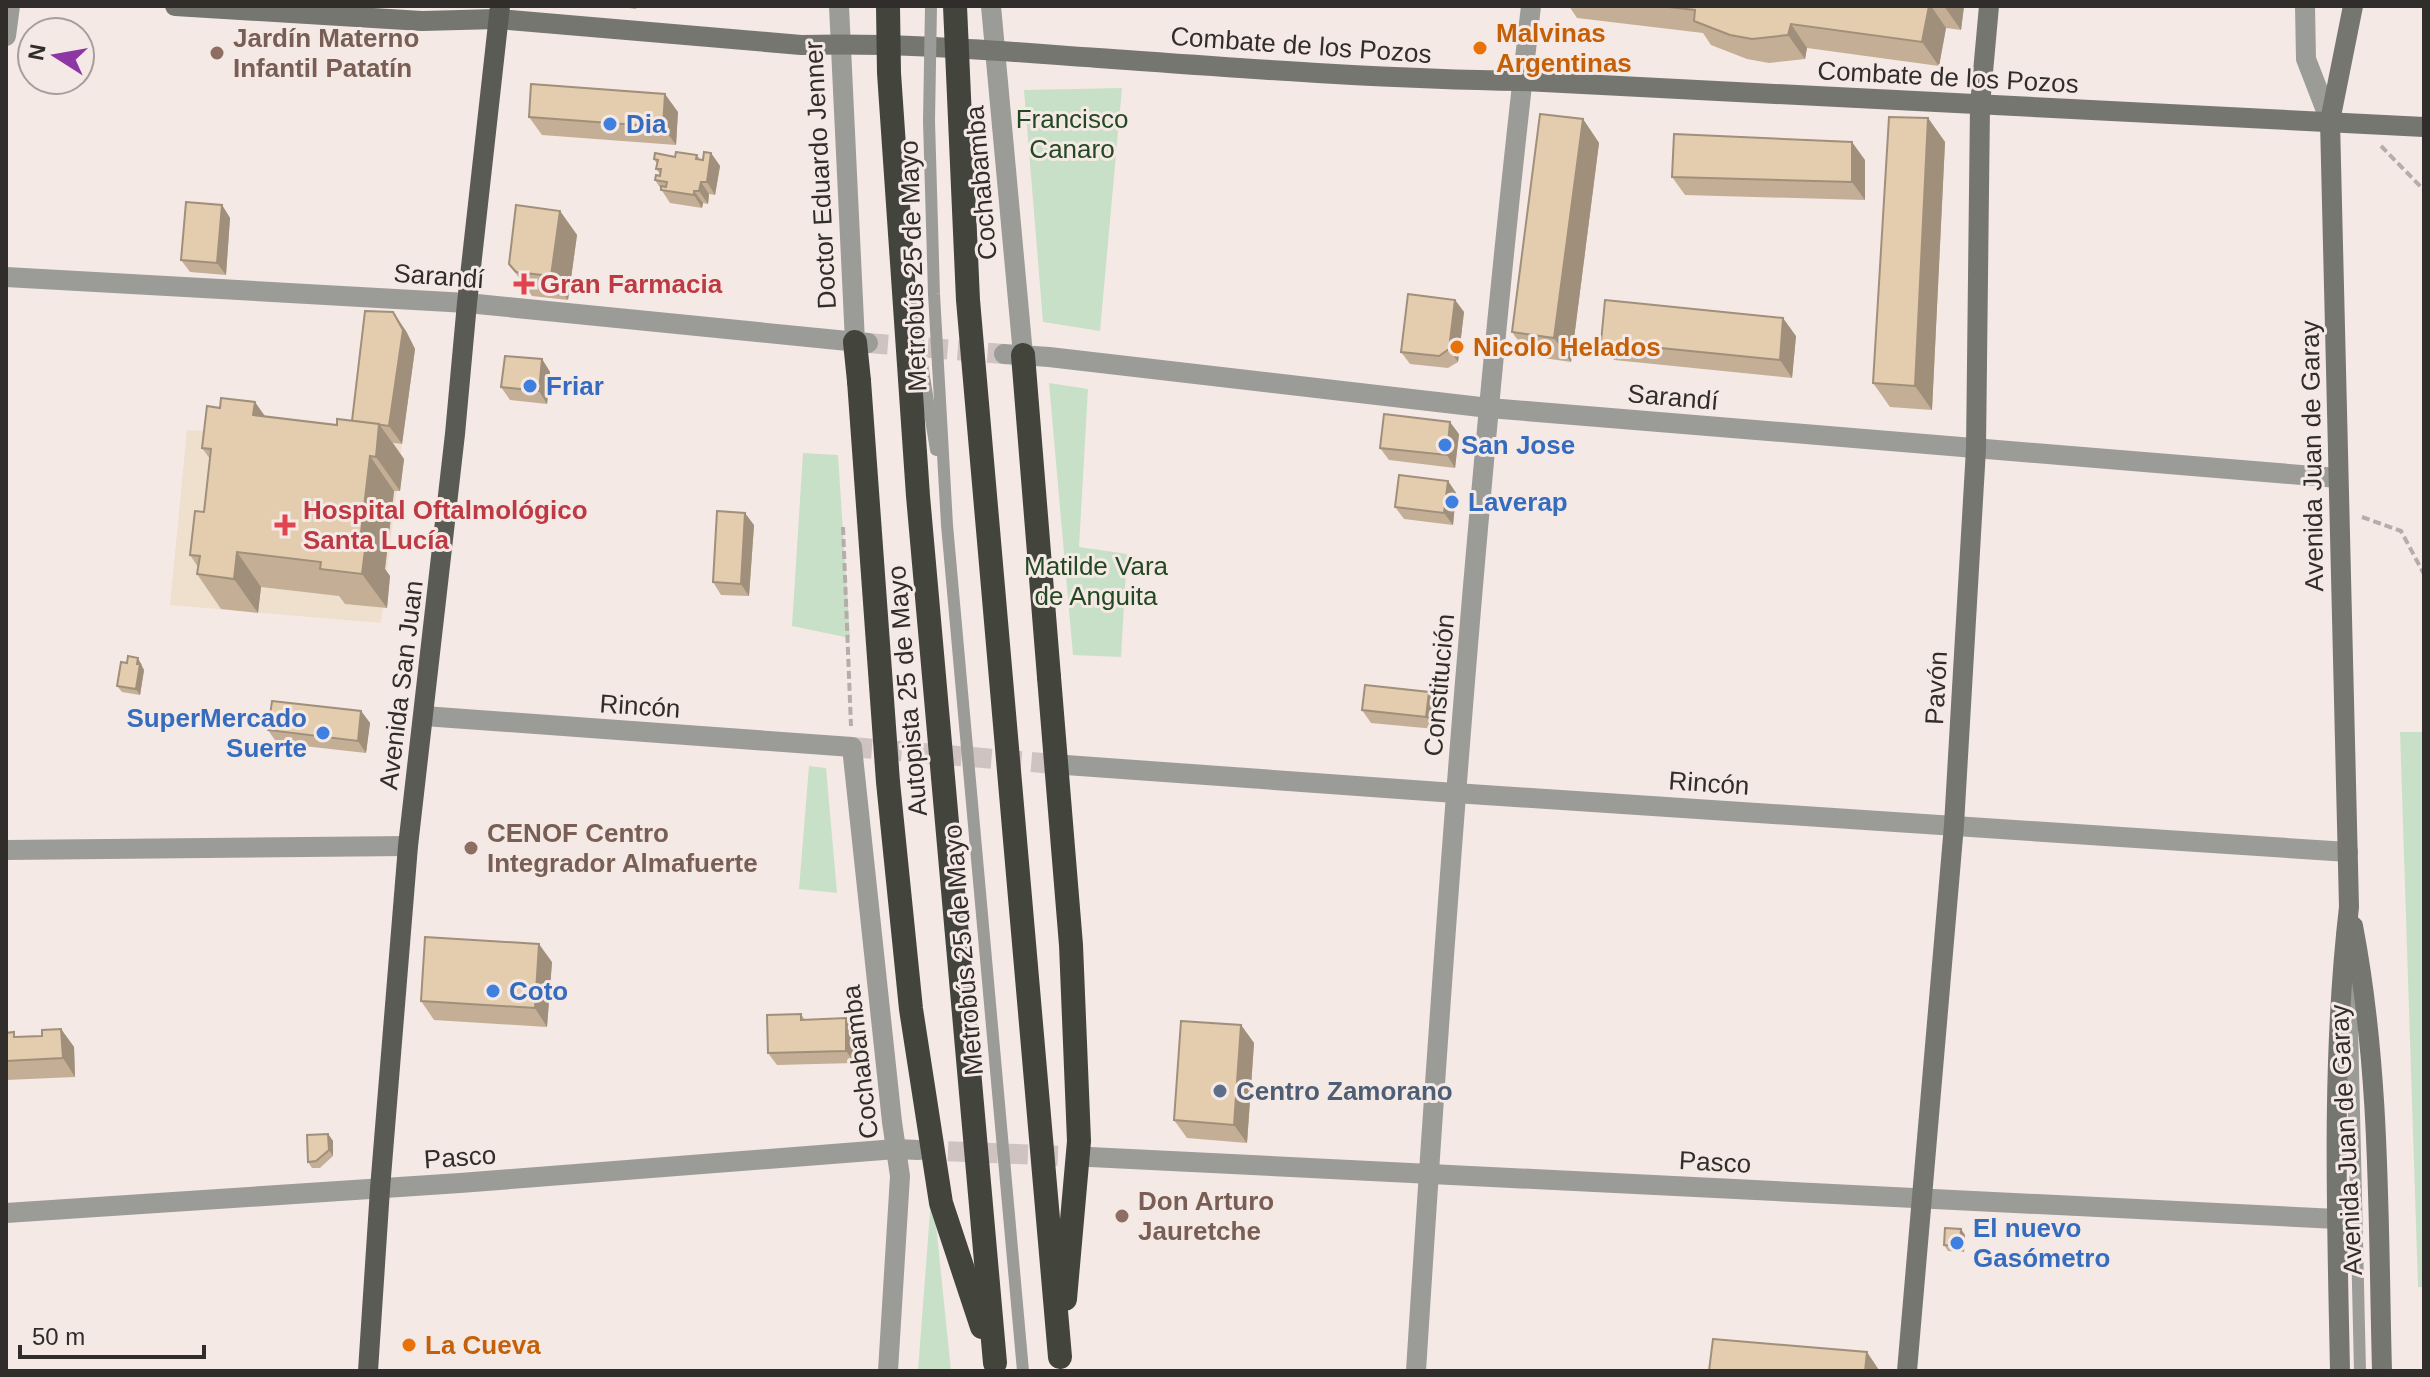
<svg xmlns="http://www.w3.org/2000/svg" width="2430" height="1377" viewBox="0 0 2430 1377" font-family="Helvetica,sans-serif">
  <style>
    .medical { fill: #eee0cd }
    .green { fill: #c9e0c8 }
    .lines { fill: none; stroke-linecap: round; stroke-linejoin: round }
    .street-tunnel { stroke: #cec3c0; stroke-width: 20; stroke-dasharray: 20 10; stroke-linecap: butt }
    .path { stroke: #b6adaa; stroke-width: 4; stroke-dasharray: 8 4; stroke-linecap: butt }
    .lane { stroke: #9b9c98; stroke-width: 12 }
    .street { stroke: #9b9c98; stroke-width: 20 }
    .secondary { stroke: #757670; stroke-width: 20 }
    .primary { stroke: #5a5b54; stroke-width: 20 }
    .highway { stroke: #43453c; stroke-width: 24 }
    .lane-bridge { stroke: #9b9c98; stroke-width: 12 }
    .highway-bridge { stroke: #43453c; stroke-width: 24 }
    .wall { fill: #c4af96 }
    .shaded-wall { fill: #a08f7a }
    .building { fill: #e4ccae; stroke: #a08f7a; stroke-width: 2 }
    .food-dot { fill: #e8710a; stroke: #f5e9e5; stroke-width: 3 }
    .education-dot { fill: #8d6e63; stroke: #f5e9e5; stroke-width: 3 }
    .shop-dot { fill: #3f7fe0; stroke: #f5e9e5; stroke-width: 3 }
    .health-dot { fill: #e0444e; stroke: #f5e9e5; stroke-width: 3 }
    .service-dot { fill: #5c6f8a; stroke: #f5e9e5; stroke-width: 3 }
    .labels { text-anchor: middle; stroke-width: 6; stroke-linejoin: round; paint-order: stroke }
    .food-label { font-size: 26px; font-weight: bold; fill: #c56008; stroke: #f5e9e5; text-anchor: start }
    .education-label { font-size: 26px; font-weight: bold; fill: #785e54; stroke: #f5e9e5; text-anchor: start }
    .street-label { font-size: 26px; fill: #312d2b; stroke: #f5e9e5 }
    .park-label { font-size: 26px; fill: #234922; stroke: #f5e9e5 }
    .shop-label { font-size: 26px; font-weight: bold; fill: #366cbe; stroke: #f5e9e5; text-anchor: start }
    .health-label { font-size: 26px; font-weight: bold; fill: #be3a42; stroke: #f5e9e5; text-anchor: start }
    .service-label { font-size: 26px; font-weight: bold; fill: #4e5e75; stroke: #f5e9e5; text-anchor: start }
  </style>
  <rect width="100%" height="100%" fill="#f5e9e5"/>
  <polygon class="medical" points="187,430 402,444 381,623 170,605"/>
  <g class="green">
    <polygon points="1122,88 1100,331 1043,322 1024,90"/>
    <polygon points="1049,383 1088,389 1079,547 1127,554 1121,657 1073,655"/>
    <polygon points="803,453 838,455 850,638 792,626"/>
    <polygon points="2400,732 2424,732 2424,1287 2418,1287"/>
    <polygon points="809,766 826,768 837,893 799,889"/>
    <polygon points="932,1186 951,1371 918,1371"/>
  </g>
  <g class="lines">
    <g class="street-tunnel">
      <polyline points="868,343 1004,354"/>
      <polyline points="852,747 1066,765"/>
      <polyline points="918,1150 1090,1157"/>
    </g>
    <g class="path">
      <polyline points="2381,146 2424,190"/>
      <polyline points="2362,517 2401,531 2424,574"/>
      <polyline points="843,527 851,726"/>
    </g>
    <polyline class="lane" points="2351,982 2360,1371"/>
    <g class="street">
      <polyline points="839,6 855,342"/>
      <polyline points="991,6 1023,355"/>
      <polyline points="2305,6 2306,59 2330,121"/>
      <polyline points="6,36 10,6"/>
      <polyline points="6,277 467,303 868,343"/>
      <polyline points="1004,354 1049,357 1489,408 2338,478"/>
      <polyline points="424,716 852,747 892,1122 900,1176 888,1371"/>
      <polyline points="1066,765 1455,793 2348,852"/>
      <polyline points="6,850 408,846"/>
      <polyline points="1090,1157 2337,1219"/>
      <polyline points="6,1213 460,1183 896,1149 918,1150"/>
      <path d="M1416,1371c29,-456 62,-911 115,-1365"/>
    </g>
    <g class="secondary">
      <path d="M175,6l247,15 76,-2 303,26c99,-3 199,6 297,13 141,10 282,21 424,23l902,46"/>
      <path d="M2353,926c28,146 25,297 29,445"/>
      <polyline points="1907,1371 1954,825 1976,449 1980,105 1989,6"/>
      <path d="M2340,1371c-3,-155 -9,-310 9,-464l-19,-786 23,-115"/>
    </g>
    <polyline class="primary" points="368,1371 380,1189 408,846 455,434 467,303 500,6"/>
    <g class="highway">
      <polyline points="855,342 859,381"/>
      <polyline points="1023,355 1049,677"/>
    </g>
    <g class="lane-bridge">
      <polyline points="931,6 929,121 934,294 947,525 1023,1371"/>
      <polyline points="917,334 936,450"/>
    </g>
    <g class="highway-bridge">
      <polyline points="888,6 889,73 918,496 995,1363"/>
      <polyline points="955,6 968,300 1060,1357"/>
      <polyline points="859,381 888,782 911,1009 941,1203 982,1327"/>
      <polyline points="1049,677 1071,945 1079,1141 1065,1299"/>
    </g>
  </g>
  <g class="wall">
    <polygon points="615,6 637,6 636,9"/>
    <polygon points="1569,6 1964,6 1961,30 1946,28 1939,66 1807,48 1805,59 1769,63 1747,59 1711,45 1703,33 1577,18"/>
    <polygon points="678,112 676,145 542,135 529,117"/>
    <polygon points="1928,118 1945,142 1932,410 1890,407 1873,383"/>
    <polygon points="1583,119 1599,143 1571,362 1529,356 1512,332"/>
    <polygon points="711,153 720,166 715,195 709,194 708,204 703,203 702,208 670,203 655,180 661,175 656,169 657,164 654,159 697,155 700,159 703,160"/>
    <polygon points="1865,160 1865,200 1685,195 1672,177"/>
    <polygon points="222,205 230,218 226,275 190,272 181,260"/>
    <polygon points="560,211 577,235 568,300 532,296 509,264"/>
    <polygon points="1455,300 1464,312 1458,362 1448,368 1410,364 1401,352"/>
    <polygon points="406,331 415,349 402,444 393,443 404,459 400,491 394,491 385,569 390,576 387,608 345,604 339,596 261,587 258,613 221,609 197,574 198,567 190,555 204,512 210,459 202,448 265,416 337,425 352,421"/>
    <polygon points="1796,336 1792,378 1614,360 1601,342"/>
    <polygon points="542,359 550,372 547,404 510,400 501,387"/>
    <polygon points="1459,434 1455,468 1389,460 1380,448"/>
    <polygon points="1448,481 1456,493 1453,525 1404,519 1395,507"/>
    <polygon points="754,525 749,596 721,595 713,582"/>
    <polygon points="142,664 142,667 144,670 140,695 122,692 117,686"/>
    <polygon points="1429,692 1437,704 1435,729 1371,723 1362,710"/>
    <polygon points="361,711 370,723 366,753 277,743 268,730"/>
    <polygon points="552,962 547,1027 434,1020 421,1001"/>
    <polygon points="801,1014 805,1020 854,1031 855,1063 777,1065 768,1053"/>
    <polygon points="1241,1025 1254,1043 1247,1143 1187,1138 1174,1120"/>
    <polygon points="61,1029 74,1047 75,1077 6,1080 6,1033 17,1037 42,1036"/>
    <polygon points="328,1134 333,1141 333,1156 320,1168 312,1168 308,1162"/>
    <polygon points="1965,1235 1964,1252 1948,1251 1944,1245"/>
  </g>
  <g class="shaded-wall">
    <polygon points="1929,6 1931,6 1946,28 1939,66 1922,42"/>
    <polygon points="1944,6 1964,6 1961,30"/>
    <polygon points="1791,24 1807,48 1805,59 1788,35"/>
    <polygon points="665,94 678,112 676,145 663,127"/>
    <polygon points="1928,118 1945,142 1932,410 1915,386"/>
    <polygon points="1583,119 1599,143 1571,362 1554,338"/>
    <polygon points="1852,142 1865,160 1865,200 1852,182"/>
    <polygon points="711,153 720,166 715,195 707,182"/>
    <polygon points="701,182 709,194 708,204 699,191"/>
    <polygon points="694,191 703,203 702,208 694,195"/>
    <polygon points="222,205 230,218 226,275 217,263"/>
    <polygon points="560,211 577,235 568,300 551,276"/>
    <polygon points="1455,300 1464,312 1458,362 1449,349"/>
    <polygon points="393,312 406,331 415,349 402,444 389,426"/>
    <polygon points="1783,318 1796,336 1792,378 1780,360"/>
    <polygon points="542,359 550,372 547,404 539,391"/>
    <polygon points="255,402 279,436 253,415"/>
    <polygon points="1450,422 1459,434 1455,468 1447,455"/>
    <polygon points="379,424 404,459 400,491 376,457"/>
    <polygon points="370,456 394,491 385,569 390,576 387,608 362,574 360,541"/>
    <polygon points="1448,481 1456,493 1453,525 1444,513"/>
    <polygon points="745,513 754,525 749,596 741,584"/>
    <polygon points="237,552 261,587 258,613 234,579"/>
    <polygon points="138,658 144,670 140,695 136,689"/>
    <polygon points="1429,692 1437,704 1435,729 1426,717"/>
    <polygon points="361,711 370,723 366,753 358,741"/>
    <polygon points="539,944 552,962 547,1027 535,1008"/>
    <polygon points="846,1018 854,1031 855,1063 846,1051"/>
    <polygon points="1241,1025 1254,1043 1247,1143 1234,1125"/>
    <polygon points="61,1029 74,1047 75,1077 63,1058"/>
    <polygon points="328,1134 333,1141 333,1156 329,1150"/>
    <polygon points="1961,1229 1965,1235 1964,1252 1960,1246"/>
    <polygon points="1867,1352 1879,1370 1879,1371 1865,1371"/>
  </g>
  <g class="building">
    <polygon points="1660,6 1929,6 1922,42 1791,24 1788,35 1752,39 1730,35 1694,21 1695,10"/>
    <polygon points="531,84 665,94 663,127 529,117"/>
    <polygon points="1540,114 1583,119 1554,338 1512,332"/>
    <polygon points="1889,117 1928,118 1915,386 1873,383"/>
    <polygon points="1674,134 1852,142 1852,182 1672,177"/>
    <polygon points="676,152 697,155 696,159 703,160 704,152 711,153 707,182 701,182 699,191 694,191 694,195 661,190 661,186 666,187 667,182 655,180 656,175 660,176 661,169 656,169 658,160 654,159 655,153 675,157"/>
    <polygon points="186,202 222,205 217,263 181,260"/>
    <polygon points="516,205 560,211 551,276 516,272 509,264"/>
    <polygon points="1408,294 1455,300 1449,349 1439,356 1401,352"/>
    <polygon points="1605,300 1783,318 1780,360 1601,342"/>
    <polygon points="365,311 393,312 403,330 389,426 352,421"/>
    <polygon points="505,356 542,359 539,391 501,387"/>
    <polygon points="221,398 255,402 253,415 337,425 337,419 379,424 376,457 370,456 360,541 366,542 362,574 320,569 321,562 237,552 234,579 197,574 200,556 190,555 195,511 204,512 211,449 202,448 207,406 220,408"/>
    <polygon points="1384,414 1450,422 1447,455 1380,448"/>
    <polygon points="1399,475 1448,481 1444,513 1395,507"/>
    <polygon points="717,511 745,513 741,584 713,582"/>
    <polygon points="128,656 138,658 137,664 140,664 136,689 117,686 121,662 127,663"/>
    <polygon points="1365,685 1429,692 1426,717 1362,710"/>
    <polygon points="272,701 361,711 358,741 268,730"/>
    <polygon points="425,937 539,944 535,1008 421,1001"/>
    <polygon points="801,1014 801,1020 846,1018 846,1051 768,1053 767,1015"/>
    <polygon points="1181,1021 1241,1025 1234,1125 1174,1120"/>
    <polygon points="61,1029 63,1058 6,1061 6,1033 14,1032 14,1037 42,1036 42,1030"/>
    <polygon points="328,1134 329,1150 316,1161 308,1162 307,1135"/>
    <polygon points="1945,1228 1961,1229 1960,1246 1944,1245"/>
    <polygon points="1713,1339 1867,1352 1865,1371 1709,1371"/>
  </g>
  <g class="food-dot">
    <circle cx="1480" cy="48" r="8"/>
    <circle cx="1457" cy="347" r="8"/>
    <circle cx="409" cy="1345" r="8"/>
  </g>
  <g class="education-dot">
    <circle cx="217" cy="53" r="8"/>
    <circle cx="471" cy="848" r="8"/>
    <circle cx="1122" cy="1216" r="8"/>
  </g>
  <g class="shop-dot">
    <circle cx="610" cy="124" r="8"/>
    <circle cx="530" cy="386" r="8"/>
    <circle cx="1445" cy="445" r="8"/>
    <circle cx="1452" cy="502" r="8"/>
    <circle cx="323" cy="733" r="8"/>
    <circle cx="493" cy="991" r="8"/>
    <circle cx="1957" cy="1243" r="8"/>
  </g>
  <g class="health-dot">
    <path d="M520 272h8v8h8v8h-8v8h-8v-8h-8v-8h8z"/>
    <path d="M281 513h8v8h8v8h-8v8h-8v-8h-8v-8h8z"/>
  </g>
  <circle class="service-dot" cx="1220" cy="1091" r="8"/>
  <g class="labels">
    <g class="food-label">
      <text x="1496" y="42">Malvinas<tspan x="1496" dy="30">Argentinas</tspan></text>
      <text x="1473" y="356">Nicolo Helados</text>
      <text x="425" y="1354">La Cueva</text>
    </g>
    <g class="education-label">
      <text x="233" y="47">Jardín Materno<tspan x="233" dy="30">Infantil Patatín</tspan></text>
      <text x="487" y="842">CENOF Centro<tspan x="487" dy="30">Integrador Almafuerte</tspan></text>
      <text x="1138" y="1210">Don Arturo<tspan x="1138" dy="30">Jauretche</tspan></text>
    </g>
    <g class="street-label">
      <text transform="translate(1301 45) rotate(4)" y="9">Combate de los Pozos</text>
      <text transform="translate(1948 77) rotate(3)" y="9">Combate de los Pozos</text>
      <text transform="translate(820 175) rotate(-93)" y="9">Doctor Eduardo Jenner</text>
      <text transform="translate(981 183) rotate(-95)" y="9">Cochabamba</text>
      <text transform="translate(913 266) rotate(-92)" y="9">Metrobús 25 de Mayo</text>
      <text transform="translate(439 276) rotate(4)" y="9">Sarandí</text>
      <text transform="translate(1673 397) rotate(5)" y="9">Sarandí</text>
      <text transform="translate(2312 456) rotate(-91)" y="9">Avenida Juan de Garay</text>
      <text transform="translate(401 685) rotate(-83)" y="9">Avenida San Juan</text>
      <text transform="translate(1439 685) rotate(-85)" y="9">Constitución</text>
      <text transform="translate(1936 688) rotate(-87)" y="9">Pavón</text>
      <text transform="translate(907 691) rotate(-95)" y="9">Autopista 25 de Mayo</text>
      <text transform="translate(640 706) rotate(4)" y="9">Rincón</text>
      <text transform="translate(1709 783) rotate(4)" y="9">Rincón</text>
      <text transform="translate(963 950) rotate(-95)" y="9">Metrobús 25 de Mayo</text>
      <text transform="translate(860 1062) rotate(-97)" y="9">Cochabamba</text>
      <text transform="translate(2346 1140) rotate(-93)" y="9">Avenida Juan de Garay</text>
      <text transform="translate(460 1157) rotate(-4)" y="9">Pasco</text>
      <text transform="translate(1715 1162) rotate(3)" y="9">Pasco</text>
    </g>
    <g class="park-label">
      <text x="1072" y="128">Francisco<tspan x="1072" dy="30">Canaro</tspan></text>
      <text x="1096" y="575">Matilde Vara<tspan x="1096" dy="30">de Anguita</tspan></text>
    </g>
    <g class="shop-label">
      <text x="626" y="133">Dia</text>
      <text x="546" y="395">Friar</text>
      <text x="1461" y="454">San Jose</text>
      <text x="1468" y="511">Laverap</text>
      <text x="307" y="727" text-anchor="end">SuperMercado<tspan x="307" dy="30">Suerte</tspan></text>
      <text x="509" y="1000">Coto</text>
      <text x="1973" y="1237">El nuevo<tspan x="1973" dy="30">Gasómetro</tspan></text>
    </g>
    <g class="health-label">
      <text x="540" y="293">Gran Farmacia</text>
      <text x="303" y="519">Hospital Oftalmológico<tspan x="303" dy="30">Santa Lucía</tspan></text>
    </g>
    <g class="service-label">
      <text x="1236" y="1100">Centro Zamorano</text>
    </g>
  </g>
  <rect width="2430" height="1377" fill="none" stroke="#312d2b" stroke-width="16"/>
  <g transform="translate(56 56) rotate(281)"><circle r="38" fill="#f5e9e5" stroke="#a79e9b" stroke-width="2"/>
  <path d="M0-6L14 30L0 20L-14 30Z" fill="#8d37a4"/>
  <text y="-12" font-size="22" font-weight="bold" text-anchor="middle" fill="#312d2b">N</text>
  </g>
  <path d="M20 1345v12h184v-12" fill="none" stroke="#312d2b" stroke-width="4"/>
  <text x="32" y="1345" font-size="24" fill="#312d2b" stroke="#f5e9e5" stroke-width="6" paint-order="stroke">50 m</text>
</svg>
